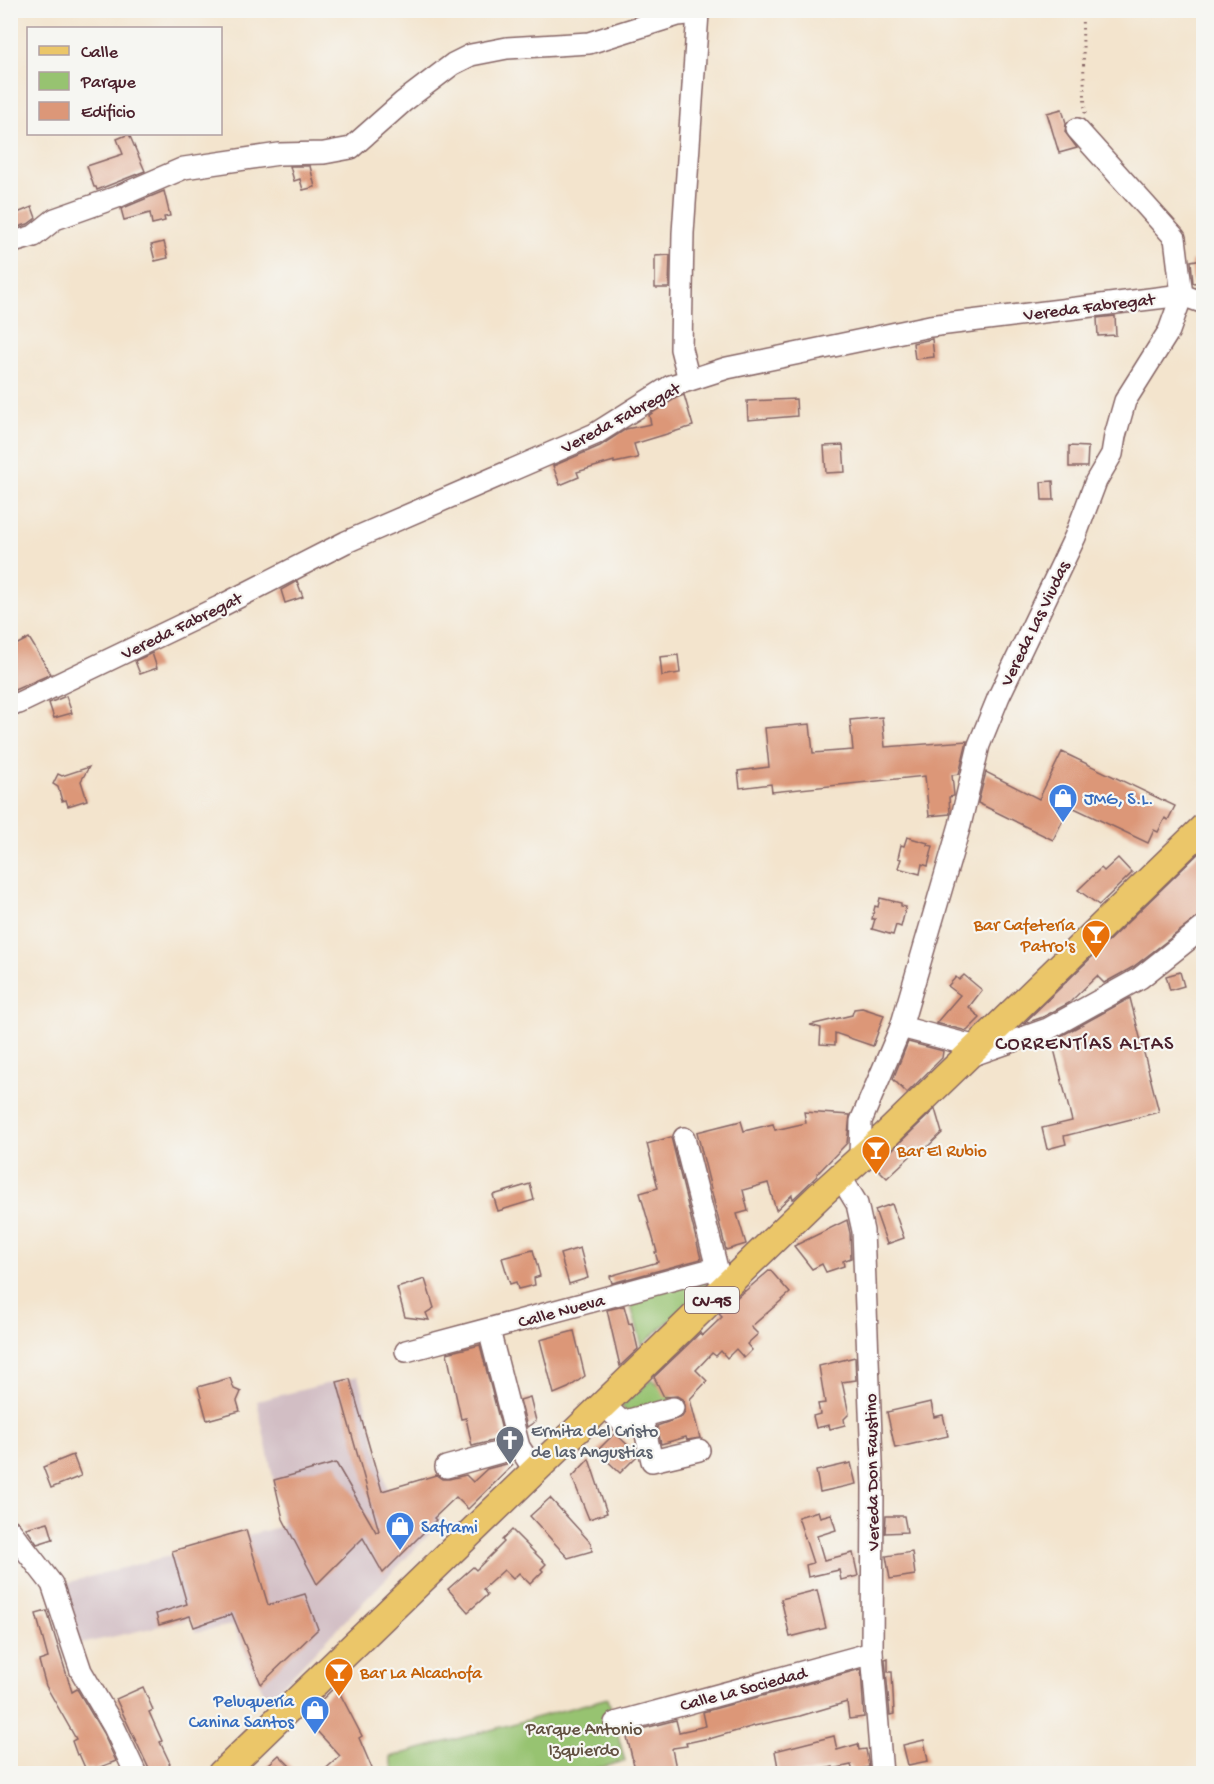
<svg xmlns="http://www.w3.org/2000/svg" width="1214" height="1784" viewBox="0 0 1214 1784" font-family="'Gochi Hand',sans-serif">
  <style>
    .industrial { fill: #d2bec4 }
    .green { fill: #97c371; stroke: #70714e; stroke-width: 1.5 }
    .building { fill: #dc9778 }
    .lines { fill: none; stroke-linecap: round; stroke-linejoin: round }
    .minor-casing { stroke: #856464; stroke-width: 24 }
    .major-casing { stroke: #856464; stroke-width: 30 }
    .path { stroke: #856464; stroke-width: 3; stroke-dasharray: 1.5 4.5; stroke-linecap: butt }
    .minor { stroke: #fff; stroke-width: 21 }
    .major { stroke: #ebc669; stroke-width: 27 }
    .labels { text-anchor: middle; stroke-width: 4.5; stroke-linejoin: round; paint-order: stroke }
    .shield { fill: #f6f6f2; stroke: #7e6067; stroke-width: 1.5 }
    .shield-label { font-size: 16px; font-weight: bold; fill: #4a1f2b }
    .street-label { font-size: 18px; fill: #4a1f2b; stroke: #f6f6f2 }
    .shop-label { font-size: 18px; fill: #366cbe; stroke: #f6f6f2; text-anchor: start }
    .food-label { font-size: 18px; fill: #c56008; stroke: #f6f6f2; text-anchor: start }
    .worship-label { font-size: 18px; fill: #5b616d; stroke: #f6f6f2; text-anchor: start }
    .park-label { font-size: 18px; fill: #615040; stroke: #f6f6f2 }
    .neighbourhood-label { font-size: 20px; letter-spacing: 1.5px; fill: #4a1f2b; stroke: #f6f6f2 }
  </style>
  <rect width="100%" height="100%" fill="#f6f6f2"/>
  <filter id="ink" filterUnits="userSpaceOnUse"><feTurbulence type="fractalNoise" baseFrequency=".0167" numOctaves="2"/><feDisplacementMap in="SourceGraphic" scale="12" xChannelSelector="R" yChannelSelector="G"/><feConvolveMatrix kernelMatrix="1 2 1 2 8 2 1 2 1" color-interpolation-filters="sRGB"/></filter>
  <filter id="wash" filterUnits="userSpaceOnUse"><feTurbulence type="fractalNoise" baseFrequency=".008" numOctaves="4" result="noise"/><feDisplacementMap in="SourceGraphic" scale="24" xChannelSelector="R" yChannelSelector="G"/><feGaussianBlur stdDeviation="1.35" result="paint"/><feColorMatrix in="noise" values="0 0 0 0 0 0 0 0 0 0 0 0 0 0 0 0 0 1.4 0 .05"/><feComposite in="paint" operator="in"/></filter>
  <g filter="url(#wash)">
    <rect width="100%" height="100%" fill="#f3e4cd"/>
    <polygon class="industrial" points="358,1376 387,1489 408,1484 442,1521 267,1701 233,1625 195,1632 191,1619 72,1646 62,1584 283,1526 257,1401"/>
    <g class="green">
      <polygon points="703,1275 707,1287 642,1345 629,1299"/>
      <polygon points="652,1379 675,1402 631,1416 621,1406"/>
      <polygon points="608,1698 625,1761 580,1773 395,1774 390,1757"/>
    </g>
    <g id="blocks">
      <g class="building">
        <polygon points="1062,109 1066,123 1065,132 1077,148 1059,153 1047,113"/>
        <polygon points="129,134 145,171 97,190 96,187 94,187 87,166 123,154 117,139"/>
        <polygon points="290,166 310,166 315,187 303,190 300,179 294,181"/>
        <polygon points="164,191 170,216 164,217 165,221 152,224 150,213 124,220 121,209"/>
        <polygon points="32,207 36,218 28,224 14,228 10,216"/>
        <polygon points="164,242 168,258 155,261 151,245"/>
        <polygon points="670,255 669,288 655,288 655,256"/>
        <polygon points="1203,259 1203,282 1193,283 1191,261"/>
        <polygon points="1115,316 1116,335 1098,336 1097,318"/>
        <polygon points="932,339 934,357 915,359 913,343"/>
        <polygon points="684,395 693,426 634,444 638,458 614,463 614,461 577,472 579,477 560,485 553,466 600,446 626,429 651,424 649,415 676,398"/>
        <polygon points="796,399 797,416 748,420 747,401"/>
        <polygon points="843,445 845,472 826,473 824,446"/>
        <polygon points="1069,446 1088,447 1087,467 1069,467"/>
        <polygon points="1053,481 1054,500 1042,500 1041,482"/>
        <polygon points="297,581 303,597 285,603 281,590"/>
        <polygon points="29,638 51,674 10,692 10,648"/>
        <polygon points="152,653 157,668 140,674 135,661"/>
        <polygon points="678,655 680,673 662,676 660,657"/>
        <polygon points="66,696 72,713 54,718 49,703"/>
        <polygon points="882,717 885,747 967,741 959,774 952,775 954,796 949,797 950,814 929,816 925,776 772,792 771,784 740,788 738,771 769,767 765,728 810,724 813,753 853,750 850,720"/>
        <polygon points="1062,752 1175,806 1168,820 1165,818 1158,832 1154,830 1148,843 1070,806 1053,840 978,803 986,772 1039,799"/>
        <polygon points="89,767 81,781 87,800 68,806 66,800 62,801 58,787 53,784 58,774 62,776"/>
        <polygon points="907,837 928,843 927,845 933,846 928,866 922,864 920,874 898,868 901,859 898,858 901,845 904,846"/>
        <polygon points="1203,849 1203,913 1133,967 1104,983 1097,976 1069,1003 1043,1017 1023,1024"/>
        <polygon points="1118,858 1132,873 1099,905 1078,890 1101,868 1104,871"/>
        <polygon points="880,898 901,903 901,906 906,907 901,927 896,925 893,935 872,929 875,919 872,919 875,906 878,907"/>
        <polygon points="1180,972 1184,986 1170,990 1166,976"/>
        <polygon points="964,975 982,990 969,1007 980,1018 967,1031 936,1023 960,995 948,986 956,977 959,980"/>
        <polygon points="1130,998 1159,1112 1064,1136 1066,1144 1047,1149 1042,1128 1072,1121 1052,1041"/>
        <polygon points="862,1008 884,1015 873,1046 835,1033 835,1045 820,1044 821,1028 810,1025 852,1015 854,1009"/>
        <polygon points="908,1042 943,1051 942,1058 907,1093 893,1079"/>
        <polygon points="935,1109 942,1133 923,1151 920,1147 887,1178 875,1166"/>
        <polygon points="804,1112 850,1115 847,1143 817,1174 817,1176 793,1199 792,1195 776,1210 768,1183 743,1190 748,1211 737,1214 746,1244 726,1250 697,1132 741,1121 744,1131 773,1124 775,1130 806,1123"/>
        <polygon points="671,1137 701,1259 612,1283 610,1276 658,1262 655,1252 657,1252 640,1193 658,1188 647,1144"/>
        <polygon points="530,1184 534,1200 498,1211 493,1195"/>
        <polygon points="892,1204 904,1238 887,1244 875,1210"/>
        <polygon points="847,1220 850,1233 851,1258 843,1261 844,1266 826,1272 822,1264 812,1269 794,1246"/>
        <polygon points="580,1248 588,1278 569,1284 560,1254"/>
        <polygon points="533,1250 540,1276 534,1278 535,1285 518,1289 516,1282 510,1284 502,1258"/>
        <polygon points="770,1270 790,1293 751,1327 758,1334 747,1344 752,1350 744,1358 736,1349 727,1358 721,1351 716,1356 712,1353 696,1370 707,1381 690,1399 700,1438 687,1440 686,1437 661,1444 657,1426 682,1417 685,1412 685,1405 682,1399 677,1396 664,1397 654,1377 700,1333 702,1336 722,1317 719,1314 744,1291 744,1292"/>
        <polygon points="425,1279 434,1308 426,1313 429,1320 405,1317 397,1288"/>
        <polygon points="624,1306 629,1324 632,1323 638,1349 620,1366 607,1310"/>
        <polygon points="574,1331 585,1376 568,1388 554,1394 540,1340"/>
        <polygon points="480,1345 504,1438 472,1446 466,1418 461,1419 447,1353"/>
        <polygon points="855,1357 856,1380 842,1382 849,1414 844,1419 845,1425 830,1429 829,1425 816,1428 813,1416 820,1414 818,1404 825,1403 819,1366"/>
        <polygon points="230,1378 234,1389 241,1392 237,1401 240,1411 207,1420 198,1387"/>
        <polygon points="350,1379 382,1491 436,1475 442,1479 449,1479 466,1475 473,1482 487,1469 510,1463 513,1465 468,1509 456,1497 434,1518 436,1520 383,1573 363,1538 317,1584 283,1519 274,1480 336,1463 376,1532 379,1531 337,1382"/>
        <polygon points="530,1397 536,1421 527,1427 520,1400"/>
        <polygon points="931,1402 934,1417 943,1415 948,1436 895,1448 887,1412"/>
        <polygon points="615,1433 638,1455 620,1473 597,1451"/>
        <polygon points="73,1455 81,1476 51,1488 43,1467"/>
        <polygon points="589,1459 607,1513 589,1519 572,1477"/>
        <polygon points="851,1463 856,1484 820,1492 816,1471"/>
        <polygon points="550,1498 591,1543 592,1551 568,1558 530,1516"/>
        <polygon points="818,1511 820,1517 831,1514 836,1530 817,1536 824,1560 853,1553 858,1576 841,1580 839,1570 808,1577 806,1565 813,1563 798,1517"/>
        <polygon points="886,1516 904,1516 907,1532 885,1533"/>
        <polygon points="48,1522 53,1539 37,1544 26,1528"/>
        <polygon points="246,1530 268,1605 305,1594 318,1629 261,1684 232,1614 194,1627 190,1616 159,1625 156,1614 187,1604 172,1551"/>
        <polygon points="512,1530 546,1564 541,1569 543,1571 530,1584 519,1573 513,1579 504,1570 483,1589 487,1595 468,1612 448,1589 473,1567 476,1570 504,1542 502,1540"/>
        <polygon points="912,1552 915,1575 890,1579 886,1556"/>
        <polygon points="817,1590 826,1628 790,1637 781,1599"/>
        <polygon points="47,1611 72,1692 77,1689 103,1733 116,1761 93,1770 92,1768 86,1770 79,1754 77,1755 72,1741 76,1739 46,1686 39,1661 48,1658 36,1614"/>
        <polygon points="888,1658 888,1672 892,1672 894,1714 890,1715 885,1659"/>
        <polygon points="861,1669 864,1717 849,1719 847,1702 800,1716 754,1726 709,1739 709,1738 686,1743 687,1746 673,1748 672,1749 677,1773 636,1773 626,1733 676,1720 679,1732 706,1726 703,1712"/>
        <polygon points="336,1686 362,1736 359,1738 374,1773 321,1773 340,1756 304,1717"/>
        <polygon points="143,1687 153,1710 149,1712 162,1741 160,1742 170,1763 169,1764 173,1773 151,1773 116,1699"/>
        <polygon points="834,1736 837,1750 858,1744 859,1750 866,1749 869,1767 853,1771 851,1765 833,1769 833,1767 807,1773 779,1773 775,1751"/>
        <polygon points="924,1740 928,1761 908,1765 903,1745"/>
        <polygon points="279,1755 297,1773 259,1773"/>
      </g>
    </g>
  </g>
  <g filter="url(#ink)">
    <use href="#blocks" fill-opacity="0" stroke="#856464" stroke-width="1.5"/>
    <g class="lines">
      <g class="minor-casing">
        <g id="minor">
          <polyline points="10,243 34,236 55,219 117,197 184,168 279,154 324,153 351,148 403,102 453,64 471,55 507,48 589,43 678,15 698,13 701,10"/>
          <polyline points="689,380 681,349 683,233 698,13"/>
          <polyline points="10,705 19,703 219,607 346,542 595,434 671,386 727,368 930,326 1182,295 1204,303"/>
          <polyline points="901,1027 977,1047"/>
          <polyline points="970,1056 1048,1029 1140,978 1204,927"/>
          <polyline points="684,1138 720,1280"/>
          <polyline points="860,1158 861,1121 901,1027 960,825 979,745 999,696 1075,537 1096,481 1112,454 1115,436 1125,401 1169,331 1182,295 1175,238 1077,129"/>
          <polyline points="840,1176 857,1204 863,1231 873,1487 872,1653 882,1774"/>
          <polyline points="489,1330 519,1447 535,1471"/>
          <polyline points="406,1351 716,1268"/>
          <polyline points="604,1405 622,1422 673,1408"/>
          <polyline points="642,1417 652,1461 699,1450"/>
          <polyline points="446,1467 519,1447"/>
          <polyline points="10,1530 52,1584 81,1671 114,1727 136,1774"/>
          <polyline points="615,1723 872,1653"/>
        </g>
      </g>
      <g class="major-casing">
        <polyline id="major" points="221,1774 819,1196 887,1134 1204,827"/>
      </g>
      <polyline class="path" points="1082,10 1085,114"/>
      <use href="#minor" class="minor"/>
      <use href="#major" class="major"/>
    </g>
  </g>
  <defs>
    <g id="shop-pin" transform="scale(1.5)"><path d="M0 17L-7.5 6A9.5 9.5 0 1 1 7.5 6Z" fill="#3f7fe0" stroke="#f6f6f2"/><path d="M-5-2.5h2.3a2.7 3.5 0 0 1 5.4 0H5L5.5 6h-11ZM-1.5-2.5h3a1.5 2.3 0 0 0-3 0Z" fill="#fff"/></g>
    <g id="bar-pin" transform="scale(1.5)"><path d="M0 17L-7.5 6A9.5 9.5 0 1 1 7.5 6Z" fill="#e8710a" stroke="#f6f6f2"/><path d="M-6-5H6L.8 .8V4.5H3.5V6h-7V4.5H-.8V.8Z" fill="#fff"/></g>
    <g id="church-pin" transform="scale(1.5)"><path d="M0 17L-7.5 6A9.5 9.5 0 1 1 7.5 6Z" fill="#6b7280" stroke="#f6f6f2"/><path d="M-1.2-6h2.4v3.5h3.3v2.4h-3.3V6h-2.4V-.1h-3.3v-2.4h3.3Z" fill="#fff"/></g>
  </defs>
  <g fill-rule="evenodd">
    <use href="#shop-pin" x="1063" y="798"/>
    <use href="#bar-pin" x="1096" y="934"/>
    <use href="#bar-pin" x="876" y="1150"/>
    <use href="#church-pin" x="510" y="1440"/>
    <use href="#shop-pin" x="400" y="1526"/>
    <use href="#bar-pin" x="339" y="1672"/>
    <use href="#shop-pin" x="315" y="1710"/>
  </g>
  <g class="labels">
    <rect class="shield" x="685" y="1287" width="54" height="26" rx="4.5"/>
    <g class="shield-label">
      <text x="712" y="1306">CV-95</text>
    </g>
    <g class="street-label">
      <text transform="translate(1089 306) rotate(-7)" y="6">Vereda Fabregat</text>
      <text transform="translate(620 417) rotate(-28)" y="6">Vereda Fabregat</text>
      <text transform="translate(1034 623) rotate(-64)" y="6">Vereda Las Viudas</text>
      <text transform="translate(181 625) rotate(-26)" y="6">Vereda Fabregat</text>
      <text transform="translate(561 1310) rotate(-15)" y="6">Calle Nueva</text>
      <text transform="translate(871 1472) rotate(-91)" y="6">Vereda Don Faustino</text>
      <text transform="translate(743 1688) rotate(-15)" y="6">Calle La Sociedad</text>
    </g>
    <g class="shop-label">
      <text x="1084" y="804">JMG, S.L.</text>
      <text x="421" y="1532">Saframi</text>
      <text x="294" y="1706" text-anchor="end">Peluquería<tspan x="294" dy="21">Canina Santos</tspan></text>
    </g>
    <g class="food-label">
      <text x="1075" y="930" text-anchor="end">Bar Cafetería<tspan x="1075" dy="21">Patro's</tspan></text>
      <text x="897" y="1156">Bar El Rubio</text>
      <text x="360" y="1678">Bar La Alcachofa</text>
    </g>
    <g class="worship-label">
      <text x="531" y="1436">Ermita del Cristo<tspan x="531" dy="21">de las Angustias</tspan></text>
    </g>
    <g class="park-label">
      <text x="584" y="1734">Parque Antonio<tspan x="584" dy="21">Izquierdo</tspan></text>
    </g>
    <g class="neighbourhood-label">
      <text x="1085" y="1049">CORRENTÍAS ALTAS</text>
    </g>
  </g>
  <rect width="1214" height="1784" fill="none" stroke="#f6f6f2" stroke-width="36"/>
  <rect x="27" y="27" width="195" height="108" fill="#f6f6f2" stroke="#b1a0a2" stroke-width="1.5"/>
  <rect x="39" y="46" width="30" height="9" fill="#ebc669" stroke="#b1a0a2" stroke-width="1.5"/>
  <text x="81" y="57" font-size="18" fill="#4a1f2b">Calle</text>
  <rect x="39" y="72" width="30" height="18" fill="#97c371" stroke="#b1a0a2" stroke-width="1.5"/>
  <text x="81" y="87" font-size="18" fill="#4a1f2b">Parque</text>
  <rect x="39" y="102" width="30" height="18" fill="#dc9778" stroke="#b1a0a2" stroke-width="1.5"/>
  <text x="81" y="117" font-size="18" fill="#4a1f2b">Edificio</text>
</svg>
